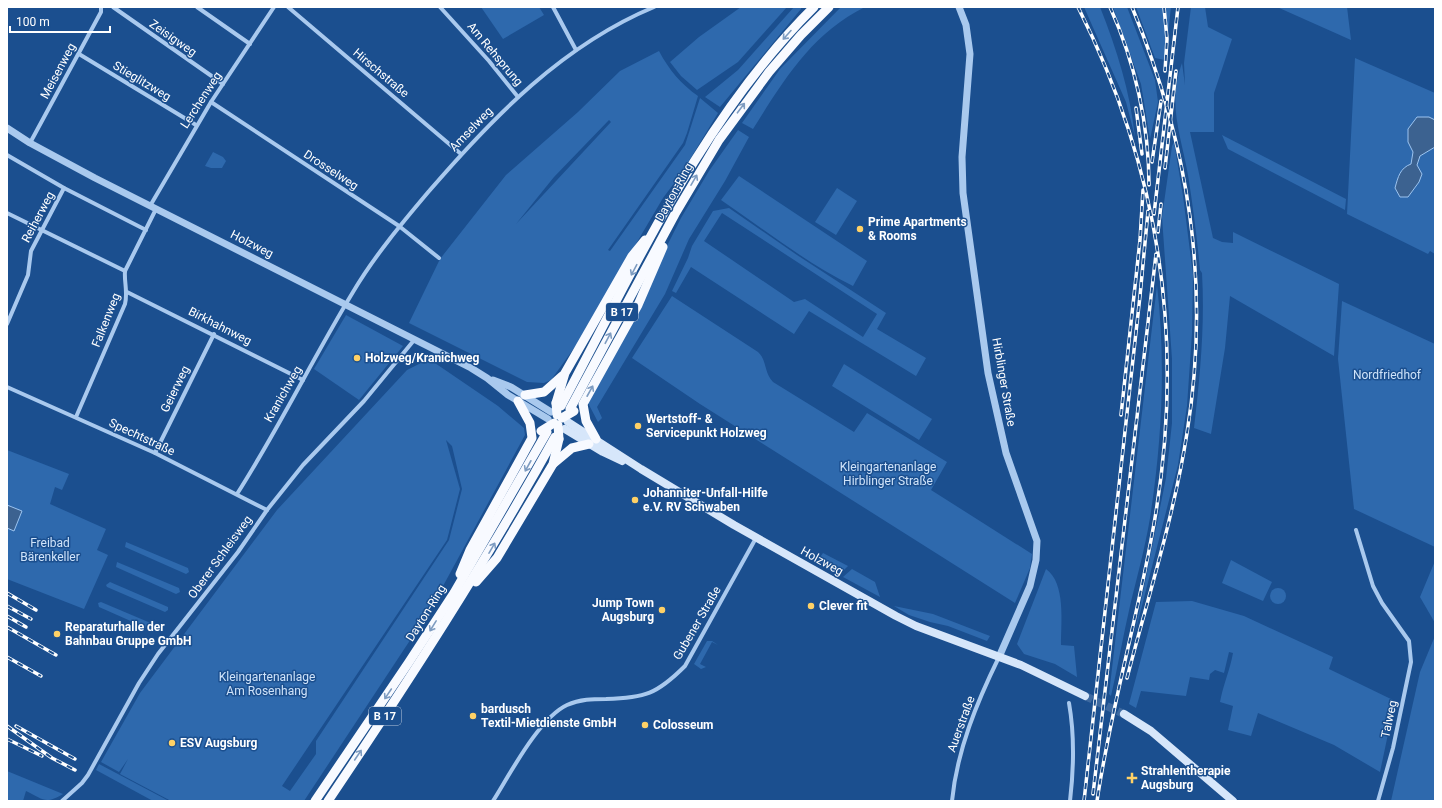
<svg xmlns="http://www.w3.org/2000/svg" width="1442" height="808" viewBox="0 0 1442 808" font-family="Roboto,sans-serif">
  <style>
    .green { fill: #2e69ad; fill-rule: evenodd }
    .water { fill: #3c6290; stroke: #9cc4f0 }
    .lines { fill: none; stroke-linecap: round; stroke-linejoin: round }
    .secondary-tunnel { stroke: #3d69a0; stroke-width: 8; stroke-dasharray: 8 4; stroke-linecap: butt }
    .minor { stroke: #a9c9ee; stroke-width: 4 }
    .tertiary { stroke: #a9c9ee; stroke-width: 7 }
    .secondary { stroke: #d6e6fa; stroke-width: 8 }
    .trunk { stroke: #f8faff; stroke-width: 9 }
    .rail-casing { stroke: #fff; stroke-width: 3.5 }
    .rail { stroke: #1b4f8f; stroke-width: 2; stroke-dasharray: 6; stroke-linecap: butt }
    .trunk-bridge { stroke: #f8faff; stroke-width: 9 }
    .oneway { stroke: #7e9cc1 }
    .poi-dot { fill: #ffd166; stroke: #1b4f8f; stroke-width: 1.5 }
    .labels { text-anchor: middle; stroke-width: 3; stroke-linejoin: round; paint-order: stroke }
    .shield { fill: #1b4f8f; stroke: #bbcadd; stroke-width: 1 }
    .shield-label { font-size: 11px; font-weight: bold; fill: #fff }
    .street-label { font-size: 12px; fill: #fff; stroke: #1b4f8f }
    .poi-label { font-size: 12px; font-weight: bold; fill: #fff; stroke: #1b4f8f; text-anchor: start }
    .park-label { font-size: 12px; fill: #cfe3fa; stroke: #1b4f8f }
  </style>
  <rect width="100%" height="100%" fill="#1b4f8f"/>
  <g class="green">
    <polygon points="481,7 539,7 544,15 503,39"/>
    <polygon points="741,7 787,7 738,62 697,90 681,76 670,62 699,37"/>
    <polygon points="794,7 801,7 801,9 720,107 705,97 738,70"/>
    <path d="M841,7h24c-54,27 -81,73 -112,122l-11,-6 38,-54z"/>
    <path d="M1084,7h16c17,43 30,84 35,130l-9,-35z"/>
    <polygon points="1113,7 1127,7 1155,80 1158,102 1150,139 1141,84"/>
    <polygon points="1136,7 1171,7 1165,60 1155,58"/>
    <path d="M1191,7h14l3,20 24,12 -18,54v39h-24l23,106 9,4 11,1v-11l106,52 -5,72 -104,-60 -5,52 -14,86 -17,-6c6,-52 11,-102 8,-155l-2,-3c-3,-32 -7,-64 -12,-95 -7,-40 -21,-71 -6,-112l3,22 -1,-22z"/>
    <polygon points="1277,7 1347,7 1351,40"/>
    <path d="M659,51c10,19 22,33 39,45l-11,37 -4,10 -75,107 2,1 75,-106 15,-47 18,15 -37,61 -18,24 -86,146 -26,36 -7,3 -17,-1 -118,-59 31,-64 66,-84 72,-63 42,-41zM609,120l2,2 -95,102 38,-47z"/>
    <polygon points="1355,58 1435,93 1435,254 1430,251 1428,254 1347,214"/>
    <polygon points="738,130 749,137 725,181 689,239 665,294 597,407 602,418 598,422 588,403 681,218 709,171"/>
    <polygon points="1222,135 1346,199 1345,210 1228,149"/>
    <polygon points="1174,142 1183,196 1193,275 1192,333 1187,406 1178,465 1134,637 1166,478 1172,423 1172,359 1162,217 1172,146"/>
    <polygon points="213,152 223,157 226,161 222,168 211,168 205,166"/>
    <path d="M739,176l128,85 -14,25c-47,-23 -89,-57 -132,-86z"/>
    <polygon points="837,188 857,201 836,235 815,222"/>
    <path d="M729,208l68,47 89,58 -9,16 49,29 -10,18 -107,-65 -15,23 -103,-67 -15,26 -4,-2 16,-33 4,-12 21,-35zM722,213l155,101 -14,23 -58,-38 -11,3 -90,-61z"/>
    <path d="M1157,285c9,78 5,156 -7,233 -5,30 -13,59 -20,88 -7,30 -12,60 -19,90l-2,-2z"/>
    <path d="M672,296l86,56c9,8 6,21 15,30l81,50 13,-19 80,49 -16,28 101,64 -2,14 -15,35 -315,-199 -68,-46z"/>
    <polygon points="1342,301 1435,344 1435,547 1354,509 1338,359"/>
    <polygon points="346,315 403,346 359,400 314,369"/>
    <path d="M429,359l69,47 26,22 1,7 -95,175 -126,191h-133l-51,-27 8,-15 -9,13 -18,-10 39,-69 137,-183 130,-140zM446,440l6,6 10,43 -13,51 -133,201v13l-26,37 -8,-5 6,-9 159,-237 13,-51z"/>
    <polygon points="844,364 932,419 919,440 832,386"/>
    <polygon points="7,450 69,474 62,490 55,487 50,504 106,529 97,550 108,555 84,609 7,579"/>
    <polygon points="126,542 188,568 189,572 186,574 125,547"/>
    <polygon points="823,553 848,566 839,575 816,563"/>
    <polygon points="1231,560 1272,582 1263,601 1222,583"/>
    <polygon points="1435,561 1435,623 1420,597"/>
    <polygon points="117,562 179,588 180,592 176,594 116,567"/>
    <polygon points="852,569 875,582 880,597 843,577"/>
    <path d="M1046,569c20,14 15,54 15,76l13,1 3,31 -22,-13 -31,-10 -7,-10z"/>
    <polygon points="110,582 168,607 168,610 165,612 107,587 106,585"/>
    <circle cx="1278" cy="596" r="8"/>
    <path d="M1192,601l52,15 89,41 -4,12 66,32 -15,71 -46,-27 -76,-32 -7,23 -23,-6 5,-24 -13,-4c3,-17 10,-32 13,-49l-4,-1 -5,21 -9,-3 -5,4 -1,6 -19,-3 -4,19 -45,-5 -5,17 -7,-4 27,-102z"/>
    <polygon points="101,602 153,624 155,628 151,630 99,607 98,603"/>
    <polygon points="894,606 933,614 990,636 987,641 948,626 930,622 909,615"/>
    <polygon points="1435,636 1435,801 1391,801 1420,672"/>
    <polygon points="707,641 712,641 718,645 712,642 700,664 706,667 701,669 694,664"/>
    <polygon points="99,764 169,801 153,801 96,770"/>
    <path d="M7,771l56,23c-18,11 -20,5 -37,-3l-3,10h-16z"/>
  </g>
  <g class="water">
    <path d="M1417,117h12l6,3v27l-15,9 -3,9 5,9 -3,8 -11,15h-8l-5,-9c3,-11 5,-20 16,-24l2,-12 -5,-10v-13z"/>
    <polygon points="7,505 22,511 14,531 7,528"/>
  </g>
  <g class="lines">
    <polyline class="secondary-tunnel" points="1085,696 1124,714"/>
    <g class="minor">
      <polyline points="113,7 223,84"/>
      <polyline points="197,7 250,44"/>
      <polyline points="288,7 461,154"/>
      <polyline points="440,7 489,61 518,97"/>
      <polyline points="553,7 576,50"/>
      <polyline points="79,54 196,125"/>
      <polyline points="211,102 399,226 439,258"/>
      <polyline points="30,143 101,12 101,7"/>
      <polyline points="7,155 64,188 146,230"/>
      <polyline points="150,206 211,102 274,7"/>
      <polyline points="7,213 125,271"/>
      <polyline points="127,292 303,380"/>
      <polyline points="7,324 28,275 31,251 64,188"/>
      <polyline points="7,387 155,453 267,510"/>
      <path d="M76,417l49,-113c3,-12 -1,-22 0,-33l31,-62"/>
      <polyline points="155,453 214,334"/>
      <path d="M237,494c42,-66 76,-136 116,-202 22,-37 50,-70 77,-102 64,-74 133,-145 224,-183"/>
      <polyline points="1356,530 1373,586 1382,603 1409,641 1411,662 1393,748 1378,801"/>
      <path d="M1069,703c6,34 5,64 1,98"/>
      <polyline points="62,801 82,783 88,775 139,683 158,654 238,552 267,510 303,465 364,401 415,339"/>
      <path d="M493,801c17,-27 46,-83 74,-96 13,-6 26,-6 39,-6 39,-1 51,-5 79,-33l71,-128"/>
      <path d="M952,801c5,-51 25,-99 47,-144"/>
    </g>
    <g class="tertiary">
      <polyline points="959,7 966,25 970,54 962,157 963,193 988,373 1006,453 1037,541 1036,560 1030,586 999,657"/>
      <polyline points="7,128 30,143 95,178 471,368 487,378 508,395 548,419"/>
      <polyline points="493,380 511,387 551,412"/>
    </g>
    <g class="secondary">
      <polyline points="568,422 641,469 734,525 896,616 916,626 1021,665 1085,696"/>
      <polyline points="565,429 603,452 622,461"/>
      <polyline points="1124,714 1151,731 1233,801"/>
    </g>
    <g class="trunk">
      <polyline points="525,395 544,392 562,376"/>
      <polyline points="556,403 565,373 632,256 645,240"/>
      <path d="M561,406c74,-138 141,-288 253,-399"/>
      <polyline points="570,409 675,214 719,140 769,72 801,35 829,7"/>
      <polyline points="596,439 586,421 583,404 638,305 663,247"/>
      <polyline points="554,463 572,448 589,444"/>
      <polyline points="460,574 470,550 532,438 530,423 518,401"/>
      <polyline points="476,582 497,558 553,464 559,439"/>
      <polyline points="315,801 409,662 454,593 547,432"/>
      <path d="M328,801c80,-119 158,-239 227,-364"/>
    </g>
    <g class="rail-casing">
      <g id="rail">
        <path d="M1078,7c85,169 109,348 73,533 -16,87 -41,173 -54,261"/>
        <path d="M1110,7c25,55 39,118 39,178"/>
        <polyline points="1164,7 1167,39 1165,71"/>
        <polyline points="1136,108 1142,154"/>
        <polyline points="1152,162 1161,101"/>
        <polyline points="1165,168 1176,71"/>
        <polyline points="1154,214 1178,7"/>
        <polyline points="1158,232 1161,204"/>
        <polyline points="1121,415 1140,240 1143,190"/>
        <polyline points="7,593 36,610"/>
        <polyline points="7,606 31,619"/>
        <polyline points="7,616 26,627"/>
        <polyline points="7,627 56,655"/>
        <polyline points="7,657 41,676"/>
        <path d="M1127,678c21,-81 47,-162 60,-245 24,-148 2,-288 -55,-426"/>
        <polyline points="7,726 52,758 75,770"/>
        <polyline points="16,726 75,759"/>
        <polyline points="7,739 42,756"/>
        <polyline points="1093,794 1156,254"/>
        <polyline points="1084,801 1140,296 1148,211"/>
      </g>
    </g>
    <use href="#rail" class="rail"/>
    <g class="trunk-bridge">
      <polyline points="556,403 557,415"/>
      <polyline points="562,418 574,411"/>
      <polyline points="558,425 559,439"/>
      <polyline points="541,431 554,423"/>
    </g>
  </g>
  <defs><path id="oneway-shaft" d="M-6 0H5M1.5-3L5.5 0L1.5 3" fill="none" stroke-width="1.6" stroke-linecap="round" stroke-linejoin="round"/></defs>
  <g class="oneway">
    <use href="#oneway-shaft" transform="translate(787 35) rotate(132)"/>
    <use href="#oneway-shaft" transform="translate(741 108) rotate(-53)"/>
    <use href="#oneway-shaft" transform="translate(694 180) rotate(-60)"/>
    <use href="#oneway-shaft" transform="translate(634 270) rotate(118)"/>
    <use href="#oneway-shaft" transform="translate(608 338) rotate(-62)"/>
    <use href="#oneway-shaft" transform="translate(590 391) rotate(-61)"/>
    <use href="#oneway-shaft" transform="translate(528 466) rotate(119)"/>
    <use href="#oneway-shaft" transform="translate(492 548) rotate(-60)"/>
    <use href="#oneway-shaft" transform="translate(433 626) rotate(122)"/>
    <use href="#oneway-shaft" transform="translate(388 694) rotate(124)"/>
    <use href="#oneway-shaft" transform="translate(358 755) rotate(-56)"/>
  </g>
  <g class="poi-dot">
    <circle cx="860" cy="229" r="4"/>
    <circle cx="357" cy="358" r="4"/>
    <circle cx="638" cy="426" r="4"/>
    <circle cx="635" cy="500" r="4"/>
    <circle cx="811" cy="606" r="4"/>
    <circle cx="662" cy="610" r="4"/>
    <circle cx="57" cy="634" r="4"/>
    <circle cx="473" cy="716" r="4"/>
    <circle cx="645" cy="725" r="4"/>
    <circle cx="172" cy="743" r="4"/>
    <path d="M1130 772h4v4h4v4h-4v4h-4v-4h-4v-4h4z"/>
  </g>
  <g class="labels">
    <g class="shield">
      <rect x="606" y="303" width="32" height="18" rx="3"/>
      <rect x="369" y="707" width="32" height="18" rx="3"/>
    </g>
    <g class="shield-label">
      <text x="622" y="316">B 17</text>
      <text x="385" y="720">B 17</text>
    </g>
    <g class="street-label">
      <text transform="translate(173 38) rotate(35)" y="4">Zeisigweg</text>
      <text transform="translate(495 54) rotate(50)" y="4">Am Rehsprung</text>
      <text transform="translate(58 71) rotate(-62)" y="4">Meisenweg</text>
      <text transform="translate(381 73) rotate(40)" y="4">Hirschstraße</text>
      <text transform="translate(142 81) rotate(31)" y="4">Stieglitzweg</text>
      <text transform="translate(201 100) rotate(-57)" y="4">Lerchenweg</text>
      <text transform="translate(471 129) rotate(-46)" y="4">Amselweg</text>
      <text transform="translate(331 170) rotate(33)" y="4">Drosselweg</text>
      <text transform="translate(674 192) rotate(-61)" y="4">Dayton-Ring</text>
      <text transform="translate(38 217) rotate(-62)" y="4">Reiherweg</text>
      <text transform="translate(252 244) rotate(27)" y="4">Holzweg</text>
      <text transform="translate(106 320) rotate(-68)" y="4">Falkenweg</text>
      <text transform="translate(220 326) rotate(27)" y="4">Birkhahnweg</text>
      <text transform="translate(1004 382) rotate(80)" y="4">Hirblinger Straße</text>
      <text transform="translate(175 389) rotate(-64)" y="4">Geierweg</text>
      <text transform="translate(283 394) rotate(-60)" y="4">Kranichweg</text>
      <text transform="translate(142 437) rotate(25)" y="4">Spechtstraße</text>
      <text transform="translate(220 557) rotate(-54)" y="4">Oberer Schleisweg</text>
      <text transform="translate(822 561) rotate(29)" y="4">Holzweg</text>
      <text transform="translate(426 613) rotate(-58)" y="4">Dayton-Ring</text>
      <text transform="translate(697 623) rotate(-60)" y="4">Gubener Straße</text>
      <text transform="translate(1389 719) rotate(-78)" y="4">Talweg</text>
      <text transform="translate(961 724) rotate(-70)" y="4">Auerstraße</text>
    </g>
    <g class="poi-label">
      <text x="868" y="226">Prime Apartments<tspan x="868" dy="14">&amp; Rooms</tspan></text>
      <text x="365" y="362">Holzweg/Kranichweg</text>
      <text x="646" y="423">Wertstoff- &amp;<tspan x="646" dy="14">Servicepunkt Holzweg</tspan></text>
      <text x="643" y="497">Johanniter-Unfall-Hilfe<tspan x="643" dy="14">e.V. RV Schwaben</tspan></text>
      <text x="654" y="607" text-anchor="end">Jump Town<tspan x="654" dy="14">Augsburg</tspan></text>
      <text x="819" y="610">Clever fit</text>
      <text x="65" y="631">Reparaturhalle der<tspan x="65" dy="14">Bahnbau Gruppe GmbH</tspan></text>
      <text x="481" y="713">bardusch<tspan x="481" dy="14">Textil-Mietdienste GmbH</tspan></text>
      <text x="653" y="729">Colosseum</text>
      <text x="180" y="747">ESV Augsburg</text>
      <text x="1141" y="775">Strahlentherapie<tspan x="1141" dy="14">Augsburg</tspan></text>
    </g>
    <g class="park-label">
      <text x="1387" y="379">Nordfriedhof</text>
      <text x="888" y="471">Kleingartenanlage<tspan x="888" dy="14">Hirblinger Straße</tspan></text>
      <text x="50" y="547">Freibad<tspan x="50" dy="14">Bärenkeller</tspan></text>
      <text x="267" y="681">Kleingartenanlage<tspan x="267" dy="14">Am Rosenhang</tspan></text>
    </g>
  </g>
  <rect width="1442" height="808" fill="none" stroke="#ffffff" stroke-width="16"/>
  <path d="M10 26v6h100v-6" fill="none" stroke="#ffffff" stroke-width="2"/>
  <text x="16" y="26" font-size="12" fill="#ffffff" stroke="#1b4f8f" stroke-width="3" paint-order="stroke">100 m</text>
</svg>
